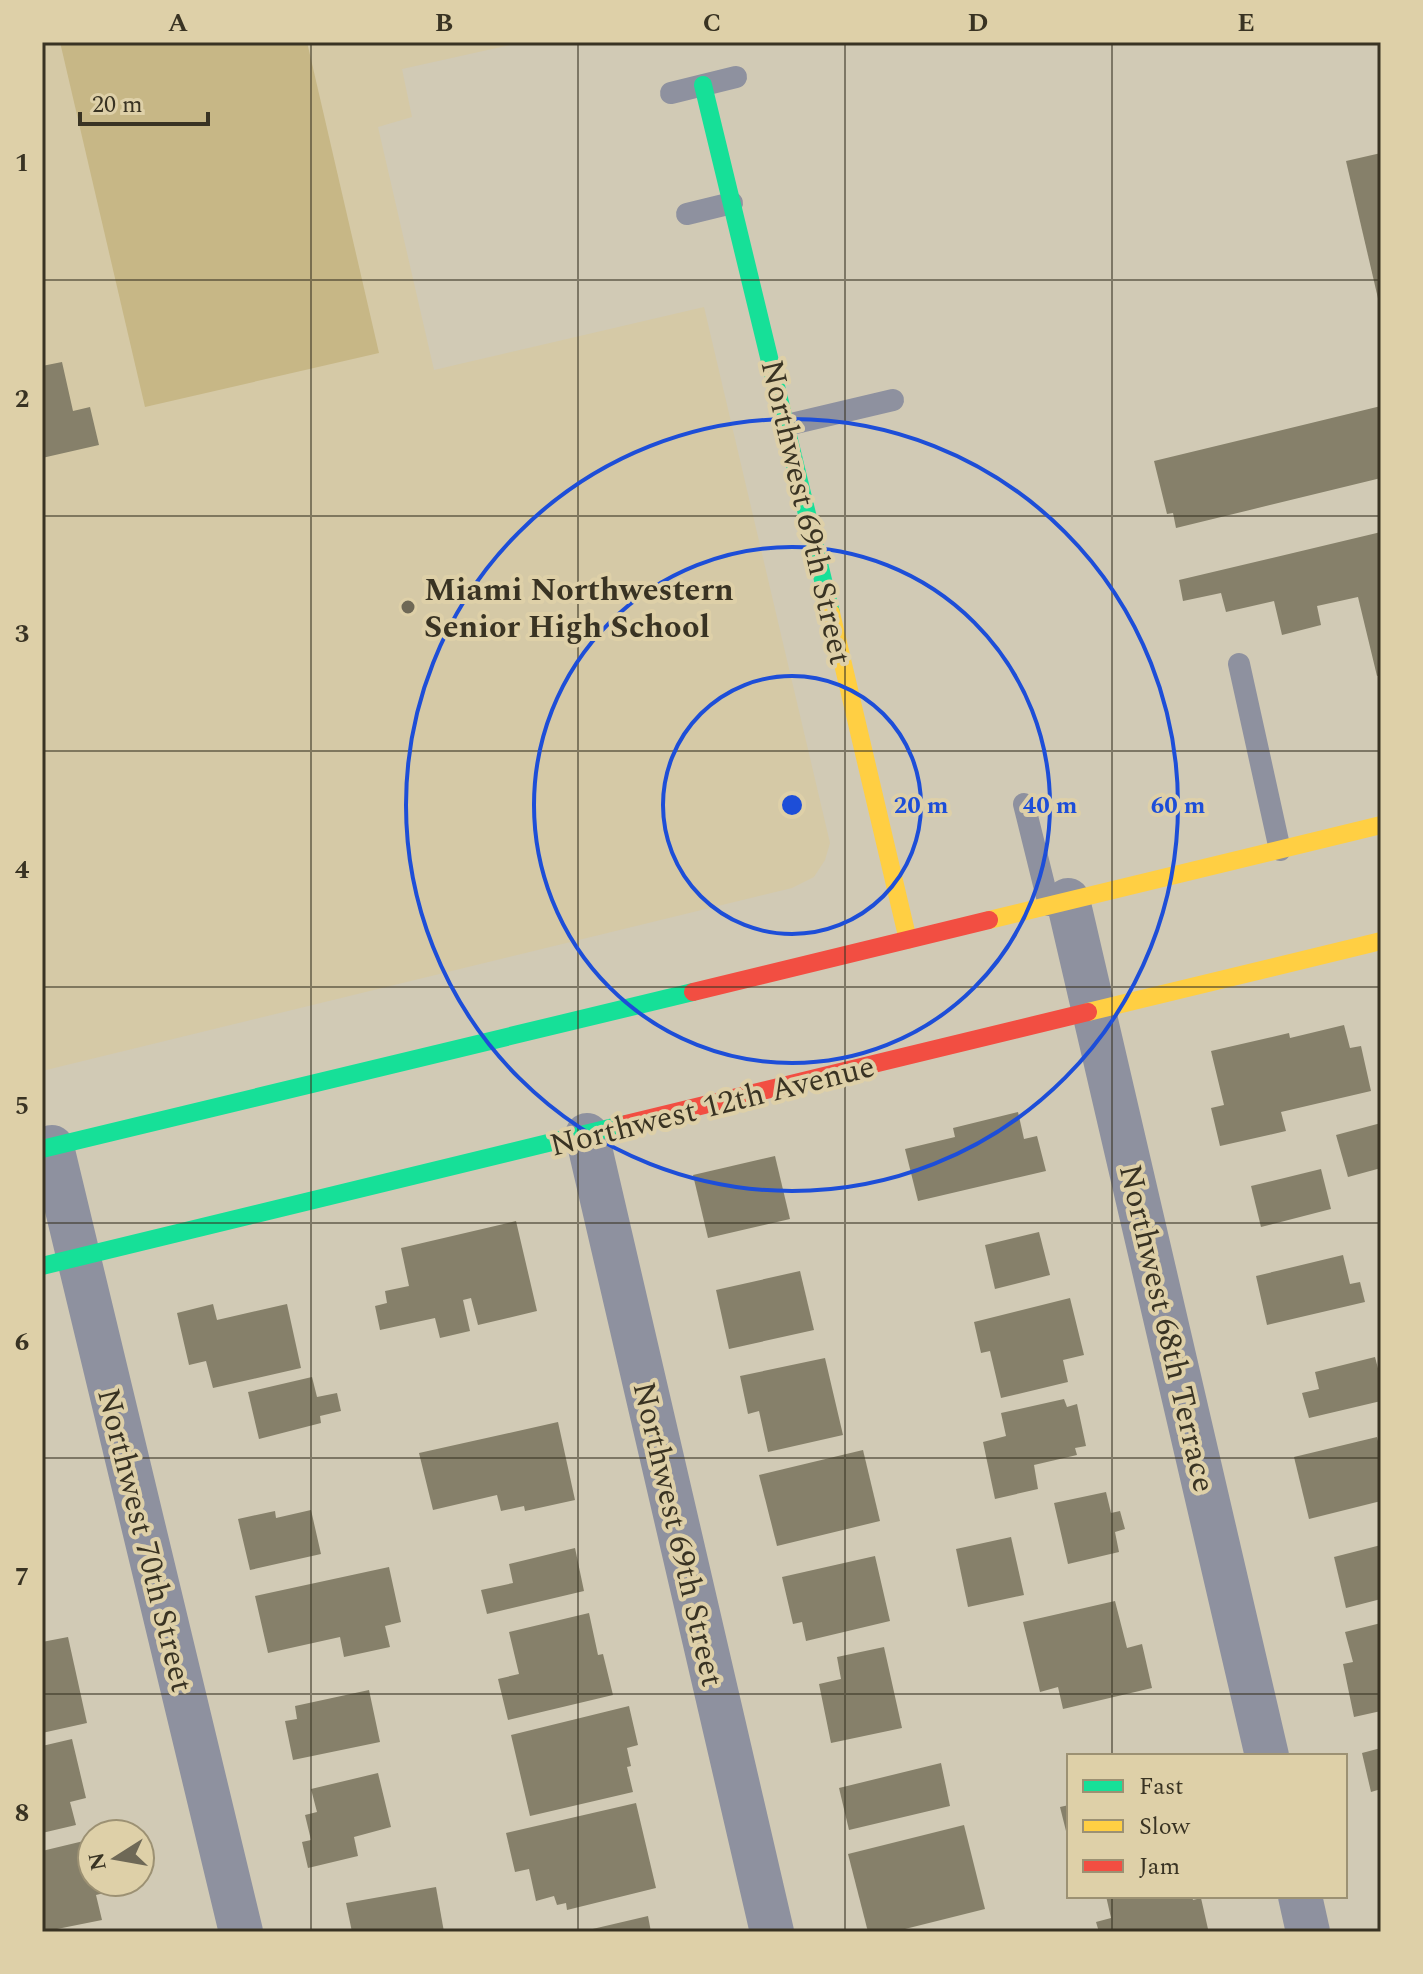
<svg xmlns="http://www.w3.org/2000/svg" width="1423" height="1974" viewBox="0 0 1423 1974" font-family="Spectral,serif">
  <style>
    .built { fill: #d5c9a6 }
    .green { fill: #c7b786 }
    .building { fill: #86806a }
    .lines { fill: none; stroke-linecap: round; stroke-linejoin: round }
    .lane { stroke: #8e919f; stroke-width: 22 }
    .street { stroke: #8e919f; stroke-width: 44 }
    .fast { stroke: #16e098; stroke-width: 18 }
    .slow { stroke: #ffcf43; stroke-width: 18 }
    .jam { stroke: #f24e42; stroke-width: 18 }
    .grid { fill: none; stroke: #393323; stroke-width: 2; stroke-opacity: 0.55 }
    .ring { fill: none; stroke: #1d4ed8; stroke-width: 4 }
    .poi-dot { fill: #6e6856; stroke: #ded0a8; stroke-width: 3 }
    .labels { text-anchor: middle; stroke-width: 8; stroke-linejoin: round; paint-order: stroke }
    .street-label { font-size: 32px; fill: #393323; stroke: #ded0a8 }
    .poi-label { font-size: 32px; font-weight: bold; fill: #393323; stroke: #ded0a8; text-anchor: start }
    .centre { fill: #1d4ed8; stroke: #ded0a8; stroke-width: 4 }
    .ring-label { font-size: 24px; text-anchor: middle; font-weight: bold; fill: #1d4ed8; stroke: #ded0a8; stroke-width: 8; stroke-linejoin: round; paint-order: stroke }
    .neatline { fill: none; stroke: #393323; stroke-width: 3 }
    .grid-label { font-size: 26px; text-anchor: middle; font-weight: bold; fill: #393323 }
  </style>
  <rect width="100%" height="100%" fill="#d1cab5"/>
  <polygon class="built" points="42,42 523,42 402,69 412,117 378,127 434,370 704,307 830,843 825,860 814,877 792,888 42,1071"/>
  <polygon class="green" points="60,42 307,42 379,353 145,407"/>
  <g class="building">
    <polygon points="1381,153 1381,307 1380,307 1346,161"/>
    <polygon points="62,362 73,411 90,407 99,445 42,458 42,366"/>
    <polygon points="1381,406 1381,478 1176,528 1173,513 1167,514 1154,461"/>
    <polygon points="1381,532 1381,675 1377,676 1358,597 1317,606 1321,625 1282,635 1274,601 1226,612 1221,593 1183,601 1179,580"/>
    <polygon points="1344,1025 1350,1048 1361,1046 1371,1091 1281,1112 1286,1131 1220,1146 1211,1108 1224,1105 1211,1051 1289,1033 1290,1038"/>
    <polygon points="1018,1112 1024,1139 1037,1136 1046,1171 918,1201 905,1149 955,1137 953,1128"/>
    <polygon points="1381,1123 1381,1168 1348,1177 1336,1135"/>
    <polygon points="775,1156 790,1219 708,1238 693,1175"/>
    <polygon points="1321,1169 1331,1209 1261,1227 1251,1186"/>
    <polygon points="516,1221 537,1311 478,1325 471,1298 463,1300 470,1331 440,1338 435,1318 380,1330 375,1306 387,1303 385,1291 409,1286 401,1248"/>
    <polygon points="1039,1232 1050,1275 995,1289 985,1245"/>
    <polygon points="1343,1255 1350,1284 1360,1282 1365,1302 1267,1325 1256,1276"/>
    <polygon points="800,1271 814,1330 729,1349 716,1290"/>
    <polygon points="1070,1298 1084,1355 1063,1360 1068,1382 1001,1398 990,1351 981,1353 974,1322"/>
    <polygon points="213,1304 217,1320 287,1304 301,1368 213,1388 206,1361 189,1365 177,1313"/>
    <polygon points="1375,1357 1381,1380 1381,1401 1309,1418 1302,1393 1319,1389 1315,1372"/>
    <polygon points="825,1358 843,1435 768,1452 759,1411 748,1414 740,1376"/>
    <polygon points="312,1377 317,1397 337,1393 341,1411 320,1416 321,1423 259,1439 248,1392"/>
    <polygon points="1064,1399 1067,1407 1077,1404 1086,1446 1075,1448 1077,1455 1034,1465 1038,1489 995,1499 983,1442 1006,1436 1001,1413"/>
    <polygon points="558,1422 575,1500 525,1511 524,1506 501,1511 497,1495 433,1510 419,1453"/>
    <polygon points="1377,1437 1381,1453 1381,1501 1309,1519 1294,1457"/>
    <polygon points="863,1450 880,1521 777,1546 759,1475"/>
    <polygon points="1106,1492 1111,1513 1120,1511 1125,1529 1115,1532 1119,1552 1068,1564 1054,1503"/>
    <polygon points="311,1510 321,1554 250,1570 238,1519 275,1511 276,1518"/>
    <polygon points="1011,1537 1024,1595 968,1607 956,1549"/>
    <polygon points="1381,1545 1381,1599 1346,1608 1334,1557"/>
    <polygon points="575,1548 584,1591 487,1614 481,1590 513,1583 509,1564"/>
    <polygon points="875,1556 890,1621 806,1641 802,1622 793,1624 782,1577"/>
    <polygon points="389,1567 401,1622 385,1626 390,1647 344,1657 340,1637 268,1653 255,1596"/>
    <polygon points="1115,1601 1127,1648 1142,1644 1152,1688 1063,1709 1058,1687 1040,1692 1023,1622"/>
    <polygon points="589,1613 598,1655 603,1654 613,1695 508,1720 498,1679 519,1674 509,1632"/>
    <polygon points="1381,1623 1381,1711 1354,1717 1343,1664 1353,1662 1345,1632"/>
    <polygon points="68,1637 87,1723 42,1733 42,1642"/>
    <polygon points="884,1647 902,1728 831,1743 819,1684 841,1679 837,1657"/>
    <polygon points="369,1690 380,1742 293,1760 285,1721 297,1719 295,1706"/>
    <polygon points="629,1706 638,1745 627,1748 631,1766 627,1767 633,1792 530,1816 511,1735"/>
    <polygon points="72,1739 86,1798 70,1802 76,1825 42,1833 42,1746"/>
    <polygon points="1381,1748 1381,1789 1371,1792 1362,1753"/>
    <polygon points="941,1763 950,1806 849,1830 839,1788"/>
    <polygon points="378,1773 391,1827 354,1837 358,1856 308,1868 302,1842 311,1840 305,1815 317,1812 311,1789"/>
    <polygon points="636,1803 656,1888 567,1910 566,1903 557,1905 554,1896 536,1901 529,1869 515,1872 506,1833"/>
    <polygon points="1069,1805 1069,1839 1068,1839 1060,1807"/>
    <polygon points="964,1825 985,1909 893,1932 868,1932 848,1854"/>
    <polygon points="92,1839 92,1882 106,1882 108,1892 96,1895 102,1920 42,1932 42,1851"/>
    <polygon points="436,1887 444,1932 352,1932 346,1903"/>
    <polygon points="1106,1896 1192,1896 1193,1900 1201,1898 1208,1929 1201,1932 1099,1932 1096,1922 1111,1918"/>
    <polygon points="648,1916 651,1932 584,1932 584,1931"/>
  </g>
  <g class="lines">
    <g class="lane">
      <polyline points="671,93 736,77"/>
      <polyline points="687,214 732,203"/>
      <polyline points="787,425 893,400"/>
      <polyline points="1239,664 1280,850"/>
      <polyline points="1024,804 1049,905"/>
    </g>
    <g class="street">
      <polyline points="1068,900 1267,1756"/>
      <polyline points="587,1135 772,1932"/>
      <polyline points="52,1147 241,1932"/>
      <polyline points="1300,1896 1308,1932"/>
    </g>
    <g class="fast">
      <polyline points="703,85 831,613"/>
      <polyline points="42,1149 693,992"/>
      <polyline points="42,1266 626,1124"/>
    </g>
    <g class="slow">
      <polyline points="831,613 908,940"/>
      <polyline points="989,920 1381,825"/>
      <polyline points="1088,1012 1381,941"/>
    </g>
    <g class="jam">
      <polyline points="693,992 989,920"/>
      <polyline points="626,1124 1088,1012"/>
    </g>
  </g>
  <path class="grid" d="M311,42v1890M578,42v1890M845,42v1890M1112,42v1714M42,280h1339M42,516h1339M42,751h1339M42,987h1339M42,1223h1339M42,1458h1339M42,1694h1339M1112,1896v36"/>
  <g class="ring">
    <circle cx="792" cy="805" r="129"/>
    <circle cx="792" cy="805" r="258"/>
    <circle cx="792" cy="805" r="386"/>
  </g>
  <circle class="poi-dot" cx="408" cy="607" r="8"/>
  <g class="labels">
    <g class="street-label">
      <text transform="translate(807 512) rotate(77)" y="11">Northwest 69th Street</text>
      <text transform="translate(712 1105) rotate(-14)" y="11">Northwest 12th Avenue</text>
      <text transform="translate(1168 1328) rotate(77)" y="11">Northwest 68th Terrace</text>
      <text transform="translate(679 1534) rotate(77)" y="11">Northwest 69th Street</text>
      <text transform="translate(146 1540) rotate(76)" y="11">Northwest 70th Street</text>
    </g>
    <g class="poi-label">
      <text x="424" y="600">Miami Northwestern<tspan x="424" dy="37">Senior High School</tspan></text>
    </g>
  </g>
  <circle cx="792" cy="805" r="12" class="centre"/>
  <g class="ring-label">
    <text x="921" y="813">20 m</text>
    <text x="1050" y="813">40 m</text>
    <text x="1178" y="813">60 m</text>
  </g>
  <rect width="1423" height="1974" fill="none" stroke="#ded0a8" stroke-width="88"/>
  <rect x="1067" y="1754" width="280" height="144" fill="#ded0a8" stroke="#9c9173" stroke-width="2"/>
  <rect x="1083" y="1780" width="40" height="12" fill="#16e098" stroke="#9c9173" stroke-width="2"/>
  <text x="1139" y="1794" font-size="24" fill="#393323">Fast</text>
  <rect x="1083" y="1820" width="40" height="12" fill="#ffcf43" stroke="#9c9173" stroke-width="2"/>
  <text x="1139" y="1834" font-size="24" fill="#393323">Slow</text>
  <rect x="1083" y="1860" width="40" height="12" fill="#f24e42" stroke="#9c9173" stroke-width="2"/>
  <text x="1139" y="1874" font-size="24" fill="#393323">Jam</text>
  <g transform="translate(116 1858) rotate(259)"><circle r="38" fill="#ded0a8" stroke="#9c9173" stroke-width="2"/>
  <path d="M0-6L14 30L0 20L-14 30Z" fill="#6e6856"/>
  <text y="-12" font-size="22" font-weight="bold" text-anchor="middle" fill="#393323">N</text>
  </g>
  <path d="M80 112v12h128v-12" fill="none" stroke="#393323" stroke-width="4"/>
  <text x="92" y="112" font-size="24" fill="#393323" stroke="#ded0a8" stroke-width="6" paint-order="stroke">20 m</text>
  <rect x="44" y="44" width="1335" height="1886" class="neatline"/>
  <g class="grid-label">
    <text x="178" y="31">A</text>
    <text x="444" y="31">B</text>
    <text x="712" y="31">C</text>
    <text x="978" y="31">D</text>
    <text x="1246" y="31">E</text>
    <text x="22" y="171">1</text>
    <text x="22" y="407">2</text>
    <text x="22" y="642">3</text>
    <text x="22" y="878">4</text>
    <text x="22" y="1114">5</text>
    <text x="22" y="1350">6</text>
    <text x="22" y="1585">7</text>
    <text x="22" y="1821">8</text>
  </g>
</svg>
